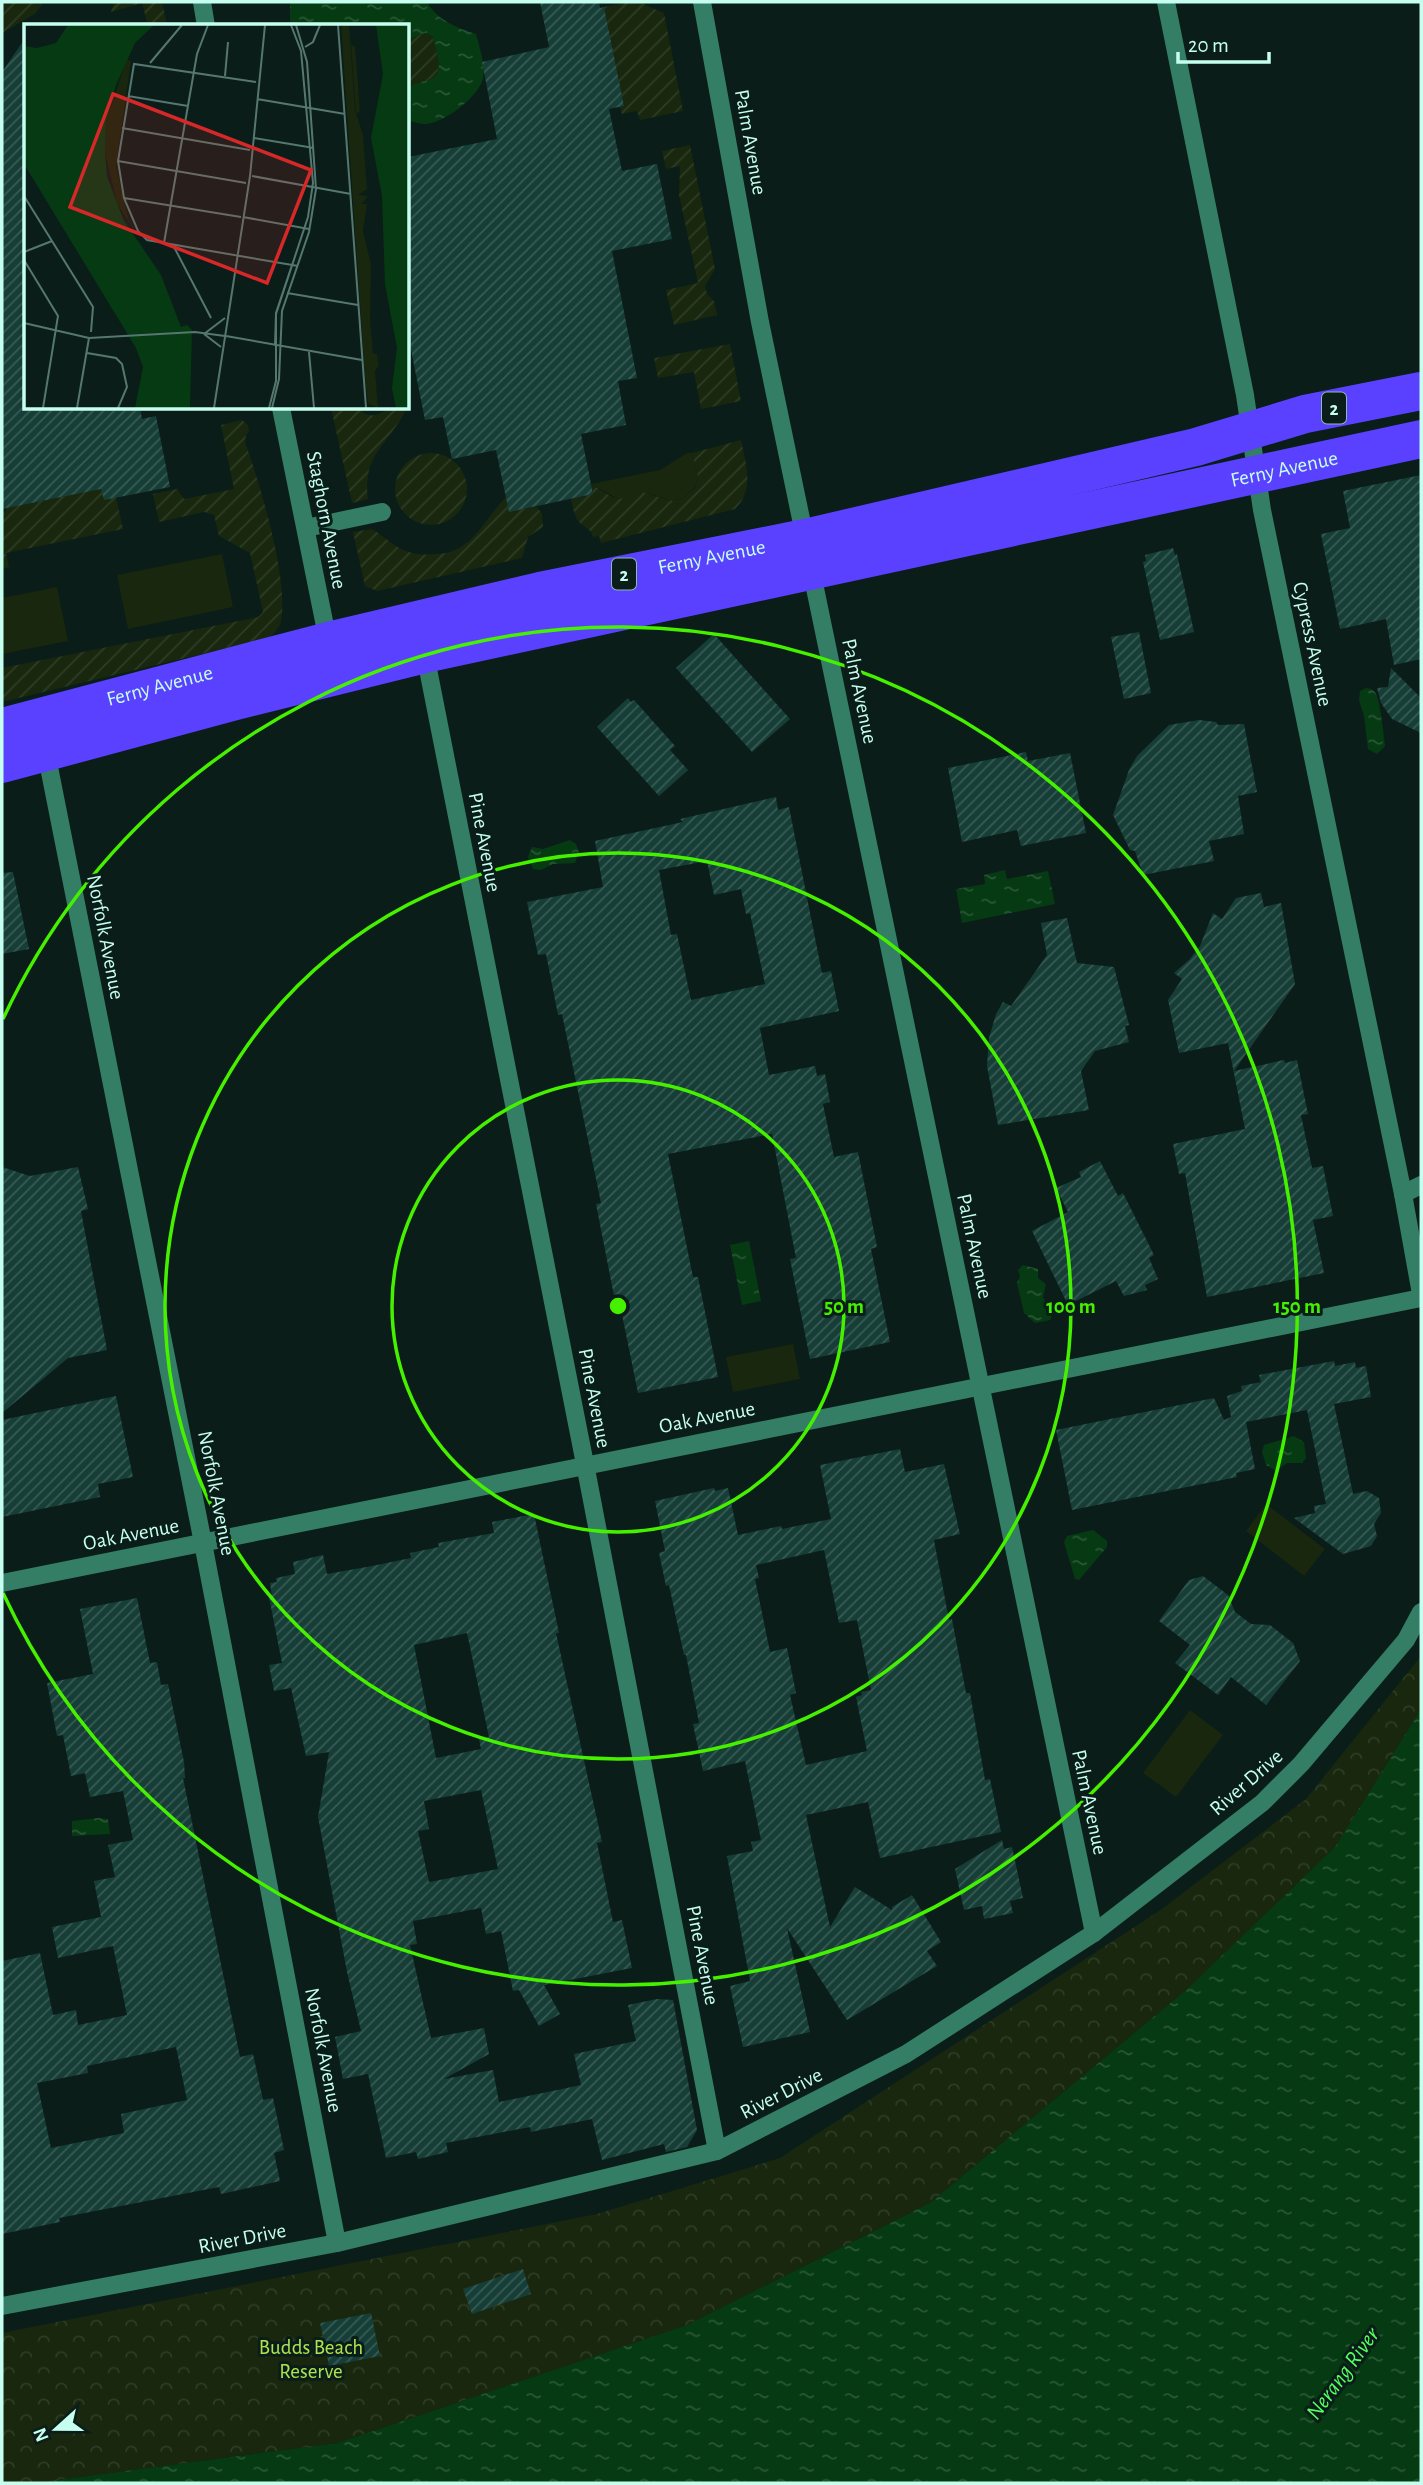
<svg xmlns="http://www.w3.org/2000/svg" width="1423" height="2485" viewBox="0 0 1423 2485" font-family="'Alegreya Sans',sans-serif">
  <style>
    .grass { fill: #18270d }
    .park { fill: url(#park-crowns) }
    .garden { fill: url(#garden-furrows) }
    .water { fill: url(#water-ripples) }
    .building { fill: url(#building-hatch); fill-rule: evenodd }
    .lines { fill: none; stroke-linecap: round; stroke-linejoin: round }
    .minor { stroke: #337e64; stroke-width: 18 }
    .highway { stroke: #5a41ff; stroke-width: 38 }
    .ring { fill: none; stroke: #46f100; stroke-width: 3.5 }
    .labels { text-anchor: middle; stroke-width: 6; stroke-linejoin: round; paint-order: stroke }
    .shield { fill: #0a1d19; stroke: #8ebbaf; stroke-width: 2 }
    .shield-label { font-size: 19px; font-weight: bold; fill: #c6ffef }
    .street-label { font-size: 21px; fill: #c6ffef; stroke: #0a1d19 }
    .park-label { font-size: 21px; fill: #ade34e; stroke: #0a1d19 }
    .water-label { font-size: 23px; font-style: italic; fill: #54ff60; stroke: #0a1d19 }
    .inset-road { fill: none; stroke: #55776f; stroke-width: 2 }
    .view { fill: #d62828; fill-opacity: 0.15; stroke: #d62828; stroke-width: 3.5 }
    .inset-edge { fill: none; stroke: #c6ffef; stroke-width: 3.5 }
    .centre { fill: #46f100; stroke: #0a1d19; stroke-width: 3.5 }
    .ring-label { font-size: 21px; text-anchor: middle; font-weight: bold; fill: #46f100; stroke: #0a1d19; stroke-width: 6; stroke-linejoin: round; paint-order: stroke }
  </style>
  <defs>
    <pattern id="park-crowns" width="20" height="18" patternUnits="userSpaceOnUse" patternTransform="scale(1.75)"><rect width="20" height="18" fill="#18270d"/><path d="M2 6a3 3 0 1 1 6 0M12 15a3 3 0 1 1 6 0" fill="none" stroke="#2d3d25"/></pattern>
    <pattern id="garden-furrows" width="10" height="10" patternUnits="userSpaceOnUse" patternTransform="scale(1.75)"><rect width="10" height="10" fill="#18270d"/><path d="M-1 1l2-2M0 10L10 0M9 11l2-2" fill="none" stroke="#2d3d25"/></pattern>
    <pattern id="water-ripples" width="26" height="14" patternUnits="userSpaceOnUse" patternTransform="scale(1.75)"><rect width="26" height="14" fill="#063a13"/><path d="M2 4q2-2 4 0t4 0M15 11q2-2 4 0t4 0" fill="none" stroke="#295836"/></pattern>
    <pattern id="building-hatch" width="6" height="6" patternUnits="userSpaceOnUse" patternTransform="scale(1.75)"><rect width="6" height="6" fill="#163e37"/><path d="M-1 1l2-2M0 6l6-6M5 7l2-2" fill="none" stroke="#365b54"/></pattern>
  </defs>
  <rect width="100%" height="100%" fill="#0a1d19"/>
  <g class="grass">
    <polygon points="687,453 692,453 698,477 695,487 683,498 673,501 651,494 638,494 627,500 620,500 591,484 660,470"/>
    <polygon points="222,554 233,607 128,629 117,575"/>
    <polygon points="57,587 68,641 2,654 2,598"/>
    <polygon points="793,1344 800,1379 733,1392 726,1357"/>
    <polygon points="1266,1504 1325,1549 1304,1576 1246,1531"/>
    <polygon points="1190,1710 1223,1735 1176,1797 1143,1773"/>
  </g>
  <polygon class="park" points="1421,1656 1421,1709 1335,1847 1186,1990 930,2203 687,2325 338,2443 35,2483 2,2483 2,2333 597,2214 780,2158 1162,1909 1306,1799"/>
  <g class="garden">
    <polygon points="2,2 44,2 35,14 2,33"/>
    <polygon points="114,2 162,2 167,25 148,26 142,3 111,12"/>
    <polygon points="629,2 639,2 664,13 683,111 640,120 637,111 622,114 620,107 624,106 604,7"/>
    <path d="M425,33l7,3c3,10 13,36 1,42 -9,5 -18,3 -25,11v-50z"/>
    <polygon points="690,145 715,269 705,286 707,294 714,301 717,315 674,325 666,290 698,283 679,195 680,166 666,169 662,151"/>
    <polygon points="730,344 741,401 701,409 694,372 658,378 654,358"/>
    <path d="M331,408h27c12,12 18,7 31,1 4,-2 12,-1 18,-1 -18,37 -45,45 -39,91l-16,4z"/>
    <path d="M242,420l6,5 1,6 -3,4 -1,7c15,42 44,137 36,179 -2,8 -7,13 -13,17l-266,64v-34l256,-51 5,-5 -13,-59 -31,-17 -5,-21 -10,-3 -45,10 -6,-28 24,-5 7,10 50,-10 -13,-64z"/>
    <path d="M741,440c5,25 14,49 -6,69l-134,34 -2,-7 -6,1c-3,-9 -6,-8 -13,-14 -6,-6 -7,-15 -9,-24l22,-5 -2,-10c24,14 25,21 51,8l31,9 10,-3 12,-10 3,-11 -6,-24z"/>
    <circle cx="431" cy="489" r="36"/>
    <polygon points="2,463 11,507 101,489 116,497 123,529 6,553 9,567 2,569 2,513 6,511 2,488"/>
    <path d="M506,497l3,14 28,-4 5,7 1,13 -15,10 -6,21 -145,33 -12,-5 -12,-54 19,-3c12,7 23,19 37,23 8,3 19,3 28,2 35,-1 47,-35 69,-57z"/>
  </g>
  <g class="water">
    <path d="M290,2h137c10,18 30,26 49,32 3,12 10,32 7,44 -4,19 -40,46 -59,46 -6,0 -11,-3 -16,-3v-32c7,-8 16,-6 25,-11 12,-6 2,-32 -1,-42l-7,-3 -17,6v-13h-118z"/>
    <path d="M1366,688c5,1 7,1 10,6 4,6 8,43 9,52l-8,8 -9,-5 -4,-33 -5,-16 1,-9z"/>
    <polygon points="570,840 576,844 579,852 575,863 553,864 541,870 533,869 528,857 532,847 543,849"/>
    <polygon points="1005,870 1007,879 1048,871 1055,904 962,923 956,889 985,884 984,875"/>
    <polygon points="749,1241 761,1301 742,1305 730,1245"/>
    <polygon points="1023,1265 1038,1269 1038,1278 1046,1284 1043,1297 1052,1316 1050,1320 1035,1323 1024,1313 1017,1283 1020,1277 1018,1270"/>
    <polygon points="1294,1436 1304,1442 1306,1458 1302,1463 1287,1463 1276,1471 1266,1465 1262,1452 1264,1445"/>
    <polygon points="1093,1530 1107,1541 1107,1547 1079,1580 1075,1579 1064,1542 1067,1536"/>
    <polygon points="1421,1709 1421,2483 35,2483 338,2443 687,2325 930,2203 1186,1990 1335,1847"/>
    <polygon points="98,1818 108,1819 110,1834 72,1836 72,1821"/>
  </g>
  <g class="building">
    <polygon points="540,2 599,2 600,8 604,7 624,106 609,109 622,171 657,164 672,239 612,251 637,378 618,381 626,425 581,434 593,494 509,512 496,450 452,459 443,417 425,420 408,335 408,157 497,139 482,62 549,47"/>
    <polygon points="26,37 26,408 140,408 142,419 156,416 170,487 104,500 101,489 2,509 2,72"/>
    <polygon points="1421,475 1421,659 1394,665 1386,619 1340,629 1321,534 1350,528 1343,491"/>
    <polygon points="1173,548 1175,555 1177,554 1194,632 1160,640 1143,562 1146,561 1145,555"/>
    <polygon points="1139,632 1151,693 1124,699 1111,637"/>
    <polygon points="714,634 790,719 752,752 676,668"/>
    <polygon points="1391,668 1421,698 1421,733 1392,719 1381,703 1377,688 1388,687"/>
    <polygon points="628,698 631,702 634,700 675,746 670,750 688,770 659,796 597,727"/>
    <polygon points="1199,720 1216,722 1218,725 1244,724 1257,792 1238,796 1244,834 1209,841 1214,861 1143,875 1135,851 1130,850 1113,815 1129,770 1137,756 1169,725"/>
    <polygon points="1026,752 1028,761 1070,753 1086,833 1021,846 1017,830 962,842 948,768"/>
    <path d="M776,797l2,13 11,-3 33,166 9,-2 8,40 -79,17 9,47 46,-9 2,10 8,-2 5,28 -7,2 11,53 24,-5 19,95 -6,2 19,93 -80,17 -20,-100 6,-1 -24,-124 -104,20 25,123h5l20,100 -80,16 -19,-93 -4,1 -19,-97 5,-1 -39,-189 -4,1 -12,-61 -8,1 -11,-53 76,-15 -8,-46 88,-19 -3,-3zM707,861l7,34 27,-6 5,25 4,-1 15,71 -74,16 -14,-66 -6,1 -12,-65z"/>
    <polygon points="13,872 29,949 2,954 2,873"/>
    <polygon points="1261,893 1264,907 1281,903 1295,984 1234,1071 1284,1060 1285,1063 1297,1060 1308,1114 1301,1115 1312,1168 1323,1166 1333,1216 1313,1220 1324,1273 1207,1297 1185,1173 1179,1174 1173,1144 1245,1129 1228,1043 1179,1053 1168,1000 1182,979 1174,973 1189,960 1200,946 1213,913 1222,919 1236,898"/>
    <polygon points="1067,918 1077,963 1114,967 1129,1025 1125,1026 1129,1042 1095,1051 1081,1071 1089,1110 998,1125 987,1066 989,1038 996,1014 1003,1002 1011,1006 1047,955 1041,923"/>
    <polygon points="1100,1161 1118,1196 1123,1193 1154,1255 1149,1258 1158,1279 1145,1285 1147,1290 1124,1296 1116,1281 1068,1305 1032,1231 1068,1212 1056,1188 1081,1177 1079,1172"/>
    <polygon points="2,1167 30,1176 78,1167 88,1209 81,1211 107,1350 68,1358 2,1413"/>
    <polygon points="1334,1361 1335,1366 1355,1362 1356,1368 1366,1366 1371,1397 1334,1404 1353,1494 1367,1491 1379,1498 1381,1513 1374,1524 1377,1536 1371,1546 1343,1554 1294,1518 1315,1513 1314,1506 1326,1504 1307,1410 1246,1422 1255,1469 1236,1473 1237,1477 1072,1510 1056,1430 1214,1398 1224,1420 1231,1417 1227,1396 1242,1391 1241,1386 1261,1382 1259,1375"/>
    <polygon points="116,1396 133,1477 98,1484 100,1497 2,1517 2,1420"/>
    <path d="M900,1449l5,23 39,-8 16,70 -26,6 15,80 3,-1 14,74h4l15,87 5,-1 11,53 -121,26 -12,-56 -62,13 24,112 25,-40 37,23v-3l20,-12 29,47 -14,9 10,15 -90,54 -60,-92 23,104 -67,15 -13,-61 20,-5 -23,-125 26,-5 -2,-9 10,-2 -16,-79 -42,10 -10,-47 6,-1 -13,-68h-2l-15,-70 -3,1 -7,-33 6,-2 -10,-50 59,-13 1,3 13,-3 10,47 43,-9 1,3 49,-10 -11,-54zM824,1550l15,73 18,-3 14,70 -10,2 1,3 -6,2 11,54 -61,14 -16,-70 6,-2 -9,-45 -17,4 -15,-73 4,-1 -3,-13z"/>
    <path d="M534,1514l25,119h-3l46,209 -5,1 16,79 9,-2 10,48 -88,17 16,29 -21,12 -20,-36 -6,1 -12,-60 -15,3 -5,-26 -68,13 4,23 -7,1 21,93 53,-10 5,26 -45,25 49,-9 6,32 82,-17 -7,-31 62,-13 -8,-36 29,-6 16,1 24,130 -10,17 -21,5 -2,-8 -62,16 -10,-41 -61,13 -1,-5 -84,16 2,9 -30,7 -2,-7 -30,6 -18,-84 -25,5 -8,-42 26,-6 -14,-59 -29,-155 11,-65 -23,4 -15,-68 -17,3 -5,-26 13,-2 -13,-66h3l-2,-14 7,-1 -1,-4 19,-4 -2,-12 30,-7 4,19 45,-8 39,-8 -1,-5 29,-6 -1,-4 56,-10 -2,-11zM467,1633l22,104 -10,2 2,10 -45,9 -22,-113zM481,1790l17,79 -69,13 -11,-51 11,-2 -5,-28z"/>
    <polygon points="1203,1576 1228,1595 1235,1612 1251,1624 1270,1625 1293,1643 1300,1661 1266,1705 1231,1677 1218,1695 1175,1663 1190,1645 1159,1621 1189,1580"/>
    <path d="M137,1598l13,65 7,-1 4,23 7,-1 16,78 1,16h-2l57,279 13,-3 10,46 10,-2 11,52 -10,3 6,28 -59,13 -2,-7 -160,31 1,4 -58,12v-273l38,-8 13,62 23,-5 2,15 49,-10 -14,-69 -55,12 -6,-31 49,-10 -7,-36 21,-4 -7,-32 25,-5 -10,-49 -33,6 -5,-24 -14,3 -8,-41 -6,1 -10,-53 46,-9 -13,-65zM176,2047l11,53 -66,14 3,19 -73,15 -14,-65 51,-10 -1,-7z"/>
    <polygon points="1002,1840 1004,1849 1012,1847 1023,1898 1010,1901 1013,1913 984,1919 982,1906 964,1910 955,1869"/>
    <polygon points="523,2269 531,2294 472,2314 463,2289"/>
    <polygon points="371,2313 380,2356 329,2366 320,2323"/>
  </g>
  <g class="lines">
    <g class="minor">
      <polyline points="202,2 206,26"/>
      <polyline points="702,2 760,322 805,538"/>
      <polyline points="1166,2 1245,395 1262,510 1403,1194 1421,1294"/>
      <polyline points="281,408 328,641"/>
      <polyline points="306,528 382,512"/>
      <polyline points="811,569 1094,1933"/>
      <polyline points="425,654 585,1464 717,2151"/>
      <polyline points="46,752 203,1543 337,2243"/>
      <polyline points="1403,1194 1421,1185"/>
      <polyline points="2,1583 1421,1298"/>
      <polyline points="2,2306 337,2243 717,2151 906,2054 1094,1933 1262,1803 1301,1764 1406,1640 1421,1612"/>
    </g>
    <g class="highway">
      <path id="s1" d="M2,727l326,-86 212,-50 265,-53 391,-91 109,-33 116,-23"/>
      <path id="s2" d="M2,764l234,-63 189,-47 996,-215"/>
    </g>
  </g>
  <g class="ring">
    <circle cx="618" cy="1306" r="226"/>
    <circle cx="618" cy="1306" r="453"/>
    <path d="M3 1019A679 679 0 1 1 3 1593"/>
  </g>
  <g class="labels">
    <g class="shield">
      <rect x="1322" y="392.5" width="24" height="31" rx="5"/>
      <rect x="612" y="558.5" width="24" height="31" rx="5"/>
    </g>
    <g class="shield-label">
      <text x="1334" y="415">2</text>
      <text x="624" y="581">2</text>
    </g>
    <g class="street-label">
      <text transform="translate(751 142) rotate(80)" y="7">Palm Avenue</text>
      <text dy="7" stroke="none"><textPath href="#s2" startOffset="1316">Ferny Avenue</textPath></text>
      <text transform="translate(327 520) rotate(79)" y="7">Staghorn Avenue</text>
      <text dy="7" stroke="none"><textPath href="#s1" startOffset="730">Ferny Avenue</textPath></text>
      <text transform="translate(1313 644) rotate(78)" y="7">Cypress Avenue</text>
      <text dy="7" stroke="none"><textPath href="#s1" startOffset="163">Ferny Avenue</textPath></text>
      <text transform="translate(860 691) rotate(78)" y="7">Palm Avenue</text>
      <text transform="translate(485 842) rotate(79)" y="7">Pine Avenue</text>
      <text transform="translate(106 937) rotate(79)" y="7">Norfolk Avenue</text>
      <text transform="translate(975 1246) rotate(78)" y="7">Palm Avenue</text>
      <text transform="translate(595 1398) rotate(79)" y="7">Pine Avenue</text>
      <text transform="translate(707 1417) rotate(-11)" y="7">Oak Avenue</text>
      <text transform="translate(217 1493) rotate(79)" y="7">Norfolk Avenue</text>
      <text transform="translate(131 1534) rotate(-11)" y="7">Oak Avenue</text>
      <text transform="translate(1246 1782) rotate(-41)" y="7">River Drive</text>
      <text transform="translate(1090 1802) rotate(78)" y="7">Palm Avenue</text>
      <text transform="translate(703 1955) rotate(79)" y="7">Pine Avenue</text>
      <text transform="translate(324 2050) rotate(79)" y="7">Norfolk Avenue</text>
      <text transform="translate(781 2093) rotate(-27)" y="7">River Drive</text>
      <text transform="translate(242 2238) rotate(-11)" y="7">River Drive</text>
    </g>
    <g class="park-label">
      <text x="311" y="2354">Budds Beach<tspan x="311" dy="24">Reserve</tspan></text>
    </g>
    <g class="water-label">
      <text transform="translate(1342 2373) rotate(-54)" y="8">Nerang River</text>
    </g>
  </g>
  <g transform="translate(24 24)">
    <rect width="385" height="385" fill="#0a1d19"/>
    <path d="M327,21l4,1 5,65 -4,3z" fill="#18270d"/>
    <path d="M317,1h8l6,85 8,25 4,54 -9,6 10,1 -6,8h5l-4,27 8,33 -1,55 3,35h4l2,12 -4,5 3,37 -10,-5 -3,-26zM102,36l5,1 -15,105 12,52 14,25 -25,-40 -12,-50 1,-31z" fill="#18270d"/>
    <path d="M44,1h86l-19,18 -19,42 -10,37 -1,31 2,23 16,43 38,56 20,52 6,-2 5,5 -2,78h-55l8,-41 -7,-19 -112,-184v-118l13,2 19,-5zM352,1h33v383h-13l-4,-20 5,-40 -12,-64 -3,-88 -11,-58 12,-64z" fill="#063a13"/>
    <path class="inset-road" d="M314,1l28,383M281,23l8,-5 7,-17M126,39l32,-38M201,52l3,-34M232,58l-122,-18 -16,97 6,37 14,33 9,9 151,26M104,72l60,10M233,75l88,15M98,104l128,22M230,114l60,10M94,137l128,22M228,152l99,18M0,172l69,111 -2,25M100,174l117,19M219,193l66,12M140,219l33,-189 11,-29M149,221l38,73M0,228l28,-11M0,236l34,56 -15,92M263,269l71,12M0,299l65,15 106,-6 30,4M180,310l21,-16M180,310l17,13M202,312l136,24M251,322l1,-33 16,-48M285,328l5,56M63,329l29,5 6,6 5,23 -9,21M53,384l12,-70M190,384l36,-232 15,-151M245,384l7,-27v-67l32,-97 5,-34 -12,-132 -10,-26M248,384l7,-29 3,-68 27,-79 7,-43 -9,-127 -11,-37"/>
    <path class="view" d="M89,70l198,76 -44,113 -197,-76z"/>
    <rect width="385" height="385" class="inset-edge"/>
  </g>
  <circle cx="618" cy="1306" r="10" class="centre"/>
  <g class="ring-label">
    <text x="844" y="1313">50 m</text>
    <text x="1071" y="1313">100 m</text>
    <text x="1297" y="1313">150 m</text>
  </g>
  <rect width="1423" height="2485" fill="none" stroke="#c6ffef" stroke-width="7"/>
  <g transform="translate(56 2429) rotate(249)" stroke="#0a1d19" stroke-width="5" paint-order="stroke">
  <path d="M0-5L12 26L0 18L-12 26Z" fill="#c6ffef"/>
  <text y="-10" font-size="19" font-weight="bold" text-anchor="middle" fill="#c6ffef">N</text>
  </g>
  <path d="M1178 52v10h91v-10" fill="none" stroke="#c6ffef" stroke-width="3.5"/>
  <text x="1188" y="52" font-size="21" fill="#c6ffef" stroke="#0a1d19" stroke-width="5" paint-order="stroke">20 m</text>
</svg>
